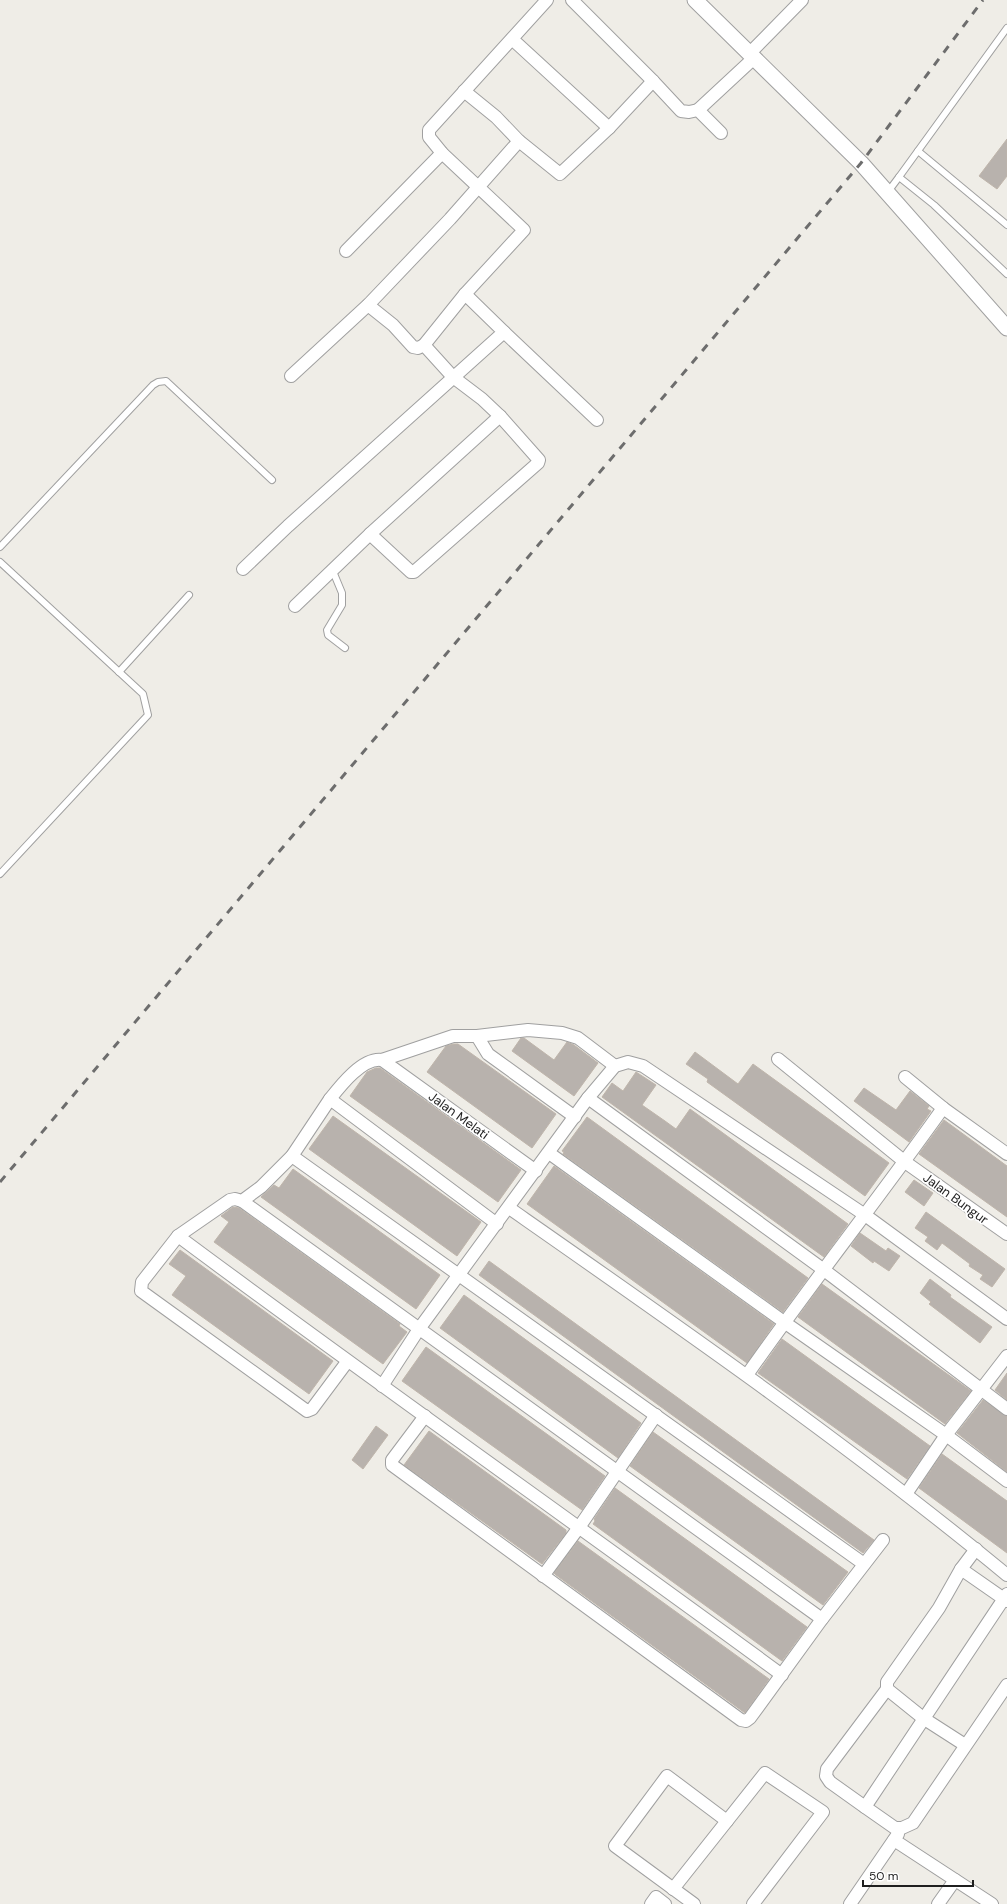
<svg xmlns="http://www.w3.org/2000/svg" width="1007" height="1904" viewBox="0 0 1007 1904" font-family="'DM Sans',sans-serif">
  <style>
    .building { fill: #b8b2ad; stroke: #bfb5ab }
    .lines { fill: none; stroke-linecap: round; stroke-linejoin: round }
    .service-casing { stroke: #a0a0a0; stroke-width: 8 }
    .minor-casing { stroke: #a0a0a0; stroke-width: 14 }
    .tertiary-casing { stroke: #a0a0a0; stroke-width: 17 }
    .service { stroke: #fff; stroke-width: 6 }
    .minor { stroke: #fff; stroke-width: 12 }
    .tertiary { stroke: #fff; stroke-width: 15 }
    .rail { stroke: #6d6d6d; stroke-width: 3; stroke-dasharray: 8 8; stroke-linecap: butt }
    .labels { text-anchor: middle; stroke-width: 3.5; stroke-linejoin: round; paint-order: stroke }
    .street-label { font-size: 13px; fill: #1f1f1f; stroke: #fff }
  </style>
  <rect width="100%" height="100%" fill="#efede7"/>
  <g class="building">
    <polygon points="1007,139 1007,176 997,189 979,176"/>
    <polygon points="521,1038 524,1038 554,1060 567,1042 574,1045 598,1063 574,1096 512,1051"/>
    <polygon points="454,1044 458,1044 556,1114 532,1148 427,1072 446,1046"/>
    <polygon points="695,1052 738,1084 753,1064 889,1163 865,1196 707,1082 708,1079 686,1064"/>
    <polygon points="376,1068 380,1068 521,1170 498,1202 350,1096 367,1072"/>
    <polygon points="636,1072 656,1085 642,1105 665,1121 676,1129 690,1109 848,1224 824,1257 602,1097 612,1083 623,1091"/>
    <polygon points="864,1088 896,1110 910,1091 929,1106 927,1109 931,1111 909,1142 854,1101"/>
    <polygon points="333,1116 481,1222 457,1256 309,1149"/>
    <polygon points="587,1117 808,1278 783,1312 563,1154 564,1152 562,1151"/>
    <polygon points="944,1120 1007,1166 1007,1217 919,1154"/>
    <polygon points="554,1166 774,1324 747,1363 527,1204"/>
    <polygon points="293,1169 440,1275 416,1309 261,1197 274,1185 279,1188"/>
    <polygon points="914,1180 933,1193 924,1206 905,1192"/>
    <polygon points="233,1207 239,1208 400,1324 399,1326 407,1332 383,1364 214,1242 229,1222 221,1216"/>
    <polygon points="926,1212 1005,1269 992,1287 980,1279 983,1275 969,1266 970,1264 942,1243 937,1250 925,1241 928,1237 915,1228"/>
    <polygon points="860,1233 886,1251 888,1248 900,1256 889,1271 874,1261 873,1263 851,1246"/>
    <polygon points="180,1250 333,1361 309,1394 172,1295 186,1276 169,1264"/>
    <polygon points="489,1261 605,1345 874,1540 863,1553 733,1459 479,1275"/>
    <polygon points="930,1279 951,1295 950,1297 992,1327 980,1343 929,1304 931,1302 920,1293"/>
    <polygon points="822,1284 971,1391 945,1424 798,1317"/>
    <polygon points="464,1295 641,1423 618,1458 440,1328"/>
    <polygon points="782,1339 930,1446 907,1479 758,1373"/>
    <polygon points="426,1347 605,1476 582,1510 402,1381"/>
    <polygon points="1007,1373 1007,1400 995,1390"/>
    <polygon points="983,1400 1007,1416 1007,1472 957,1433"/>
    <polygon points="376,1426 388,1435 363,1469 352,1460"/>
    <polygon points="429,1431 566,1530 566,1533 542,1564 404,1465"/>
    <polygon points="653,1432 848,1572 823,1605 630,1466"/>
    <polygon points="942,1454 1007,1501 1007,1553 919,1488"/>
    <polygon points="615,1488 807,1627 782,1661 593,1524 595,1521 594,1519"/>
    <polygon points="578,1541 769,1679 745,1713 556,1575 554,1573"/>
  </g>
  <g class="lines">
    <g class="service-casing">
      <g id="service">
        <polyline points="918,151 1007,225"/>
        <polyline points="899,177 1007,28"/>
        <polyline points="887,193 899,177 934,205 1007,274"/>
        <polyline points="0,547 153,385 158,382 166,381 272,480"/>
        <polyline points="0,562 143,694 148,715 0,874"/>
        <polyline points="332,569 342,593 342,605 327,630 328,635 345,648"/>
        <polyline points="119,672 189,595"/>
      </g>
    </g>
    <g class="minor-casing">
      <g id="minor">
        <polyline points="572,0 653,81 681,111 689,112 698,110 721,133"/>
        <polyline points="512,39 609,128"/>
        <polyline points="749,54 802,0"/>
        <polyline points="464,91 496,117 519,141 560,174 609,128 653,81"/>
        <polyline points="698,110 754,58"/>
        <polyline points="346,251 442,153"/>
        <polyline points="368,305 393,325 413,347 418,348 424,345 453,377 482,399 500,416 539,460 538,463 414,572 411,572 370,534"/>
        <polyline points="504,332 597,420"/>
        <polyline points="424,345 465,294 524,230 442,153 429,137 429,130 547,0"/>
        <polyline points="291,376 368,305 450,219 519,141"/>
        <polyline points="243,569 288,526 504,332 465,294"/>
        <polyline points="295,606 370,534 500,416"/>
        <polyline points="477,1036 488,1054 575,1117"/>
        <polyline points="778,1059 905,1162 1007,1234"/>
        <polyline points="382,1060 536,1171"/>
        <polyline points="905,1077 943,1108"/>
        <polyline points="588,1098 824,1270 1007,1409"/>
        <path d="M330,1099c11,-14 33,-42 52,-39l71,-24h24l51,-6 34,3 16,5 37,28"/>
        <polyline points="549,1153 784,1322 946,1435 1007,1481"/>
        <polyline points="292,1156 864,1564"/>
        <polyline points="242,1201 822,1619"/>
        <path d="M509,1208c169,118 339,236 498,367"/>
        <path d="M178,1236c200,149 404,292 604,439"/>
        <polyline points="347,1362 312,1409 307,1411 141,1291 142,1282 178,1236 230,1200 235,1199 242,1201 261,1187 292,1156 330,1099 497,1224"/>
        <path d="M747,1375c63,-90 132,-177 196,-267l64,46"/>
        <polyline points="382,1386 419,1329 588,1098 615,1066 628,1062 643,1066 865,1215 1007,1319"/>
        <polyline points="425,1416 392,1460 392,1465 741,1720 746,1721 750,1718 822,1619 883,1540"/>
        <polyline points="906,1494 946,1435 1007,1356"/>
        <polyline points="961,1569 1007,1601"/>
        <polyline points="543,1576 580,1526 656,1415"/>
        <polyline points="887,1689 827,1769 826,1776 830,1782 865,1807 1007,1594"/>
        <polyline points="965,1745 923,1718 887,1689 887,1682 939,1608 961,1569 976,1549"/>
        <polyline points="865,1807 895,1828 902,1828 913,1823 1007,1685"/>
        <polyline points="894,1840 992,1904"/>
        <polyline points="673,1889 765,1773 823,1812 753,1904"/>
        <polyline points="651,1904 656,1897 665,1904"/>
        <polyline points="694,1904 615,1846 667,1776 727,1821"/>
        <polyline points="850,1904 898,1834"/>
        <polyline points="938,1904 955,1880"/>
      </g>
    </g>
    <g class="tertiary-casing">
      <polyline id="tertiary" points="695,0 861,163 1007,328"/>
    </g>
    <use href="#service" class="service"/>
    <use href="#minor" class="minor"/>
    <use href="#tertiary" class="tertiary"/>
    <polyline class="rail" points="0,1182 861,163 983,0"/>
  </g>
  <g class="labels">
    <g class="street-label">
      <text transform="translate(459 1115) rotate(36)" y="5">Jalan Melati</text>
      <text transform="translate(956 1198) rotate(36)" y="5">Jalan Bungur</text>
    </g>
  </g>
  <path d="M863 1880v6h110v-6" fill="none" stroke="#1f1f1f" stroke-width="2"/>
  <text x="869" y="1880" font-size="12" fill="#1f1f1f" stroke="#ffffff" stroke-width="3" paint-order="stroke">50 m</text>
</svg>
